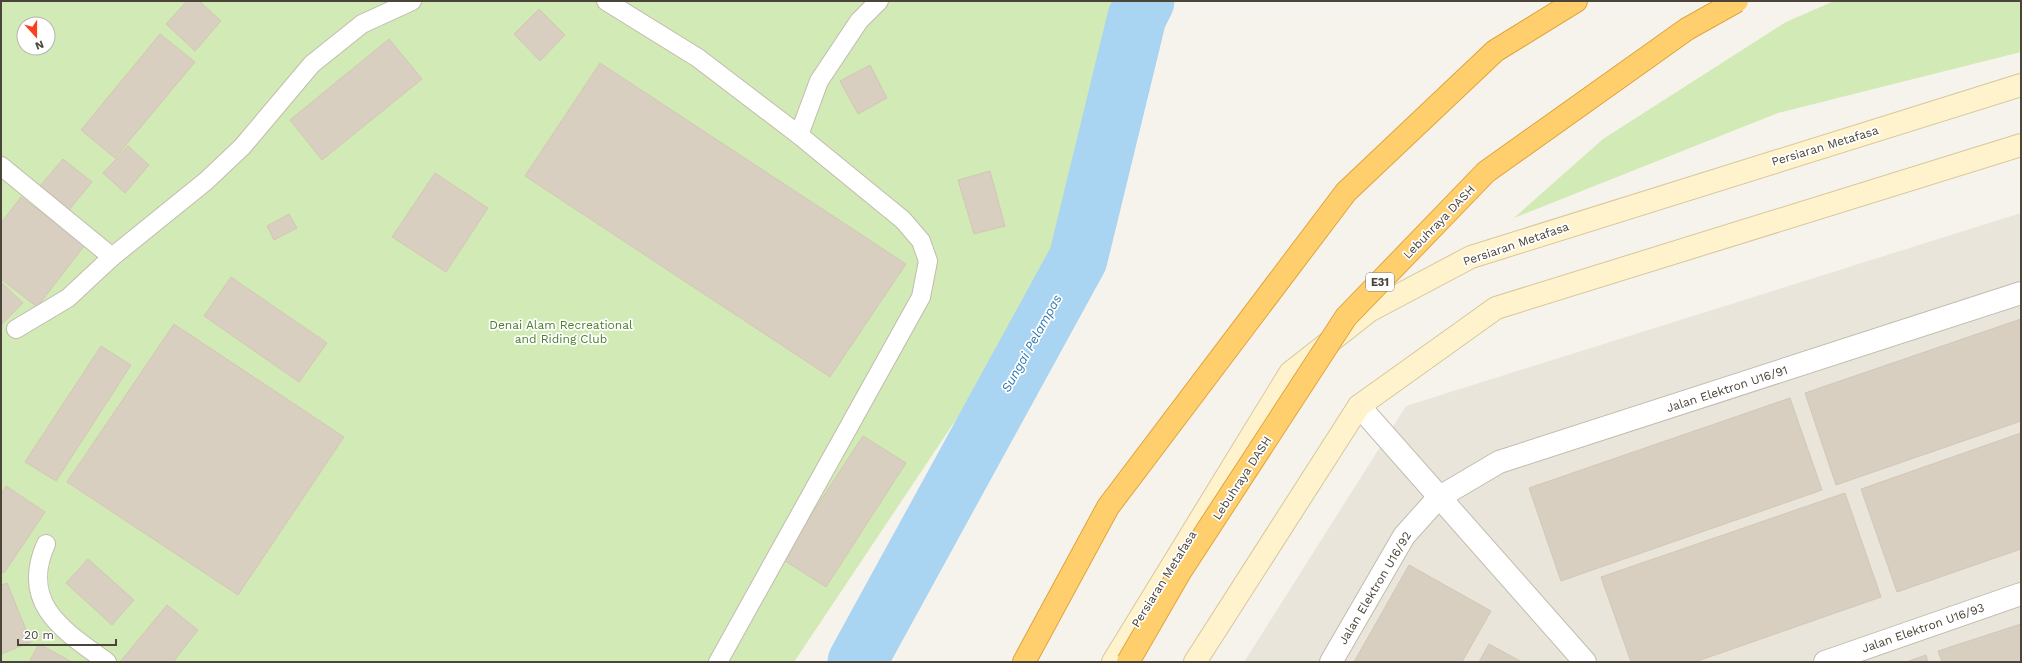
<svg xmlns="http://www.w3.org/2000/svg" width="2022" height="663" viewBox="0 0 2022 663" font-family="'Work Sans',sans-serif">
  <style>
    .residential { fill: #eae5da }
    .green { fill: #d2eab5; fill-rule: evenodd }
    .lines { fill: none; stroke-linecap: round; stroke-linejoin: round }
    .river { stroke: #a9d4f2; stroke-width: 59 }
    .building { fill: #d8cfc1; stroke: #d3c7b4 }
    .lane-casing { stroke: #c2bbae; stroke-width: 20 }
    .street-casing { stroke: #c2bbae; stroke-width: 24 }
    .secondary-casing { stroke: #d6c79b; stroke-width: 24 }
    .highway-casing { stroke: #e0a43c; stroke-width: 24 }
    .lane { stroke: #fff; stroke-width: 18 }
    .street { stroke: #fff; stroke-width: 22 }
    .secondary { stroke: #fff3cd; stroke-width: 22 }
    .highway { stroke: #ffcf6e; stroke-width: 22 }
    .highway-bridge-casing { stroke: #e0a43c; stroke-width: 24; stroke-linecap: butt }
    .highway-bridge { stroke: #ffcf6e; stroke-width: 22 }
    .labels { text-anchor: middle; stroke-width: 3.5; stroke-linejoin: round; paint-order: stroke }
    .shield { fill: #fff; stroke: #817c74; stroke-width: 1 }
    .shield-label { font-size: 11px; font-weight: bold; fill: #4b4439 }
    .street-label { font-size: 12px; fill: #4b4439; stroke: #fff }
    .park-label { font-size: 12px; fill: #4a7f2a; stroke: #fff }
    .water-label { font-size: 13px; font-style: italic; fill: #2e7ab2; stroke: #fff }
  </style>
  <rect width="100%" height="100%" fill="#f6f3ec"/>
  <polygon class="residential" points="2021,213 2021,662 1244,662 1406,406"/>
  <g class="green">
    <path d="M1,1h1119l-10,18 -48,242 -268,401h-793zM24,24h24v24h-24z"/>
    <polygon points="1834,1 2021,1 2021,52 1778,113 1514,218 1603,139 1786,22"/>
  </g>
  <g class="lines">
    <polyline class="river" points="857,662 1078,259 1137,17 1145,1"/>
  </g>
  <g class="building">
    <polygon points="187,1 199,1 221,21 195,51 166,24"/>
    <polygon points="539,9 565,35 540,61 514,34"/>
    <polygon points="160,34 195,62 115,158 81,130"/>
    <polygon points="389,39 422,79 322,160 290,120"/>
    <polygon points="600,63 906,264 830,377 525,176"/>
    <polygon points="870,65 887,98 858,114 840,81"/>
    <polygon points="128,146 149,165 125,193 103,173"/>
    <polygon points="63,159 92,182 69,210 40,186"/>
    <polygon points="990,171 1005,226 974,234 958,180"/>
    <polygon points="435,173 488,208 446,272 392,237"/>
    <polygon points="21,197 85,245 37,307 1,279 1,223"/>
    <polygon points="289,214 297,228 274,240 267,226"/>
    <polygon points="231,277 327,343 299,382 204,316"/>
    <polygon points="1,282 23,303 1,325"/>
    <polygon points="2021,319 2021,421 1836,485 1805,393"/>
    <polygon points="174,324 344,437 238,595 67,482"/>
    <polygon points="101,346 131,365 56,481 25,462"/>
    <polygon points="1790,398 1822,490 1561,581 1529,488"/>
    <polygon points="2021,433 2021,549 1897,592 1861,489"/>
    <polygon points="863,436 906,463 826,587 782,559"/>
    <polygon points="6,486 45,512 4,573 1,571 1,495"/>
    <polygon points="1845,493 1881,597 1695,662 1631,662 1601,577"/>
    <polygon points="88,559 134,600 112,625 66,583"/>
    <polygon points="1409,565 1491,611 1462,662 1354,662"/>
    <polygon points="7,583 31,642 1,654 1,585"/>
    <polygon points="167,605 198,630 173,662 120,662"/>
    <polygon points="2021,624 2021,662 1942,662 1938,651"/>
    <polygon points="39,644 72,662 29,662"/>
    <polygon points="1489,644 1522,662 1479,662"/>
    <polygon points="1926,655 1928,662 1906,662"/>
  </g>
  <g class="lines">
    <g class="lane-casing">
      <g id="lane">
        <polyline points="606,1 698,58 799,135 903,220 921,241 928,261 921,297 718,662"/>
        <polyline points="799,135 819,81 859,21 879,1"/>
        <polyline points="1,166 112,257"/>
        <polyline points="16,329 68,298 112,257 206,181 242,147 312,64 362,24 412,1"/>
        <path d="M46,544c-27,60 18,87 61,118"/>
      </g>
    </g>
    <g class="street-casing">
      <g id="street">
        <polyline points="1359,406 1585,662"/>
        <polyline points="1331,662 1404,536 1438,498 1499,462 2021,293"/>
        <polyline points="1825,662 2021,594"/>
      </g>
    </g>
    <g class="secondary-casing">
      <g id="secondary">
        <polyline points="1113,662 1290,373 1369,311 1471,257 2021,85"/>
        <polyline points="1195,662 1359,406 1496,308 2021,145"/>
      </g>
    </g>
    <g class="highway-casing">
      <polyline id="highway" points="1024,662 1108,507 1346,192 1495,51 1576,1"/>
    </g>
    <use href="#lane" class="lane"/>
    <use href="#street" class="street"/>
    <use href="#secondary" class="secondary"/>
    <use href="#highway" class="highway"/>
    <g class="highway-bridge-casing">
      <polyline id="highway-bridge" points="1128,662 1180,572 1346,317 1486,172 1687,29 1737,1"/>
    </g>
    <use href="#highway-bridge" class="highway-bridge"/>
  </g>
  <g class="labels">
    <rect class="shield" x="1366" y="273" width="28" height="18" rx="3"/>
    <g class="shield-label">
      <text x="1380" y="286">E31</text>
    </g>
    <g class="street-label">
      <text transform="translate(1825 146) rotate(-17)" y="4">Persiaran Metafasa</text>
      <text transform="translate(1439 222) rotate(-46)" y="4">Lebuhraya DASH</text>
      <text transform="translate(1516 244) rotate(-19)" y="4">Persiaran Metafasa</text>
      <text transform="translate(1727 389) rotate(-18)" y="4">Jalan Elektron U16/91</text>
      <text transform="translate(1242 478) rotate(-57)" y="4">Lebuhraya DASH</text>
      <text transform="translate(1164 579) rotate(-58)" y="4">Persiaran Metafasa</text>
      <text transform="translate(1375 588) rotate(-59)" y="4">Jalan Elektron U16/92</text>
      <text transform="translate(1923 628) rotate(-19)" y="4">Jalan Elektron U16/93</text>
    </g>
    <g class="park-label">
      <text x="561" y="329">Denai Alam Recreational<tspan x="561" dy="14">and Riding Club</tspan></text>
    </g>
    <g class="water-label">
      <text transform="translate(1031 343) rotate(-61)" y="5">Sungai Pelampas</text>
    </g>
  </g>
  <rect width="2022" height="663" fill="none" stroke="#4b4439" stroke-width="4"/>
  <g transform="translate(36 36) rotate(159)"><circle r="19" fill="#ffffff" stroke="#b7b4b0"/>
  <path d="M0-3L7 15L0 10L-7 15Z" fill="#fc3f1d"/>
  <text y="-6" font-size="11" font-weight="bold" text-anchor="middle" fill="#4b4439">N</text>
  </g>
  <path d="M18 639v6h98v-6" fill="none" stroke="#4b4439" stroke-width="2"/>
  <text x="24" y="639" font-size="12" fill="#4b4439" stroke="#ffffff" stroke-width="3" paint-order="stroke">20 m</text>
</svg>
